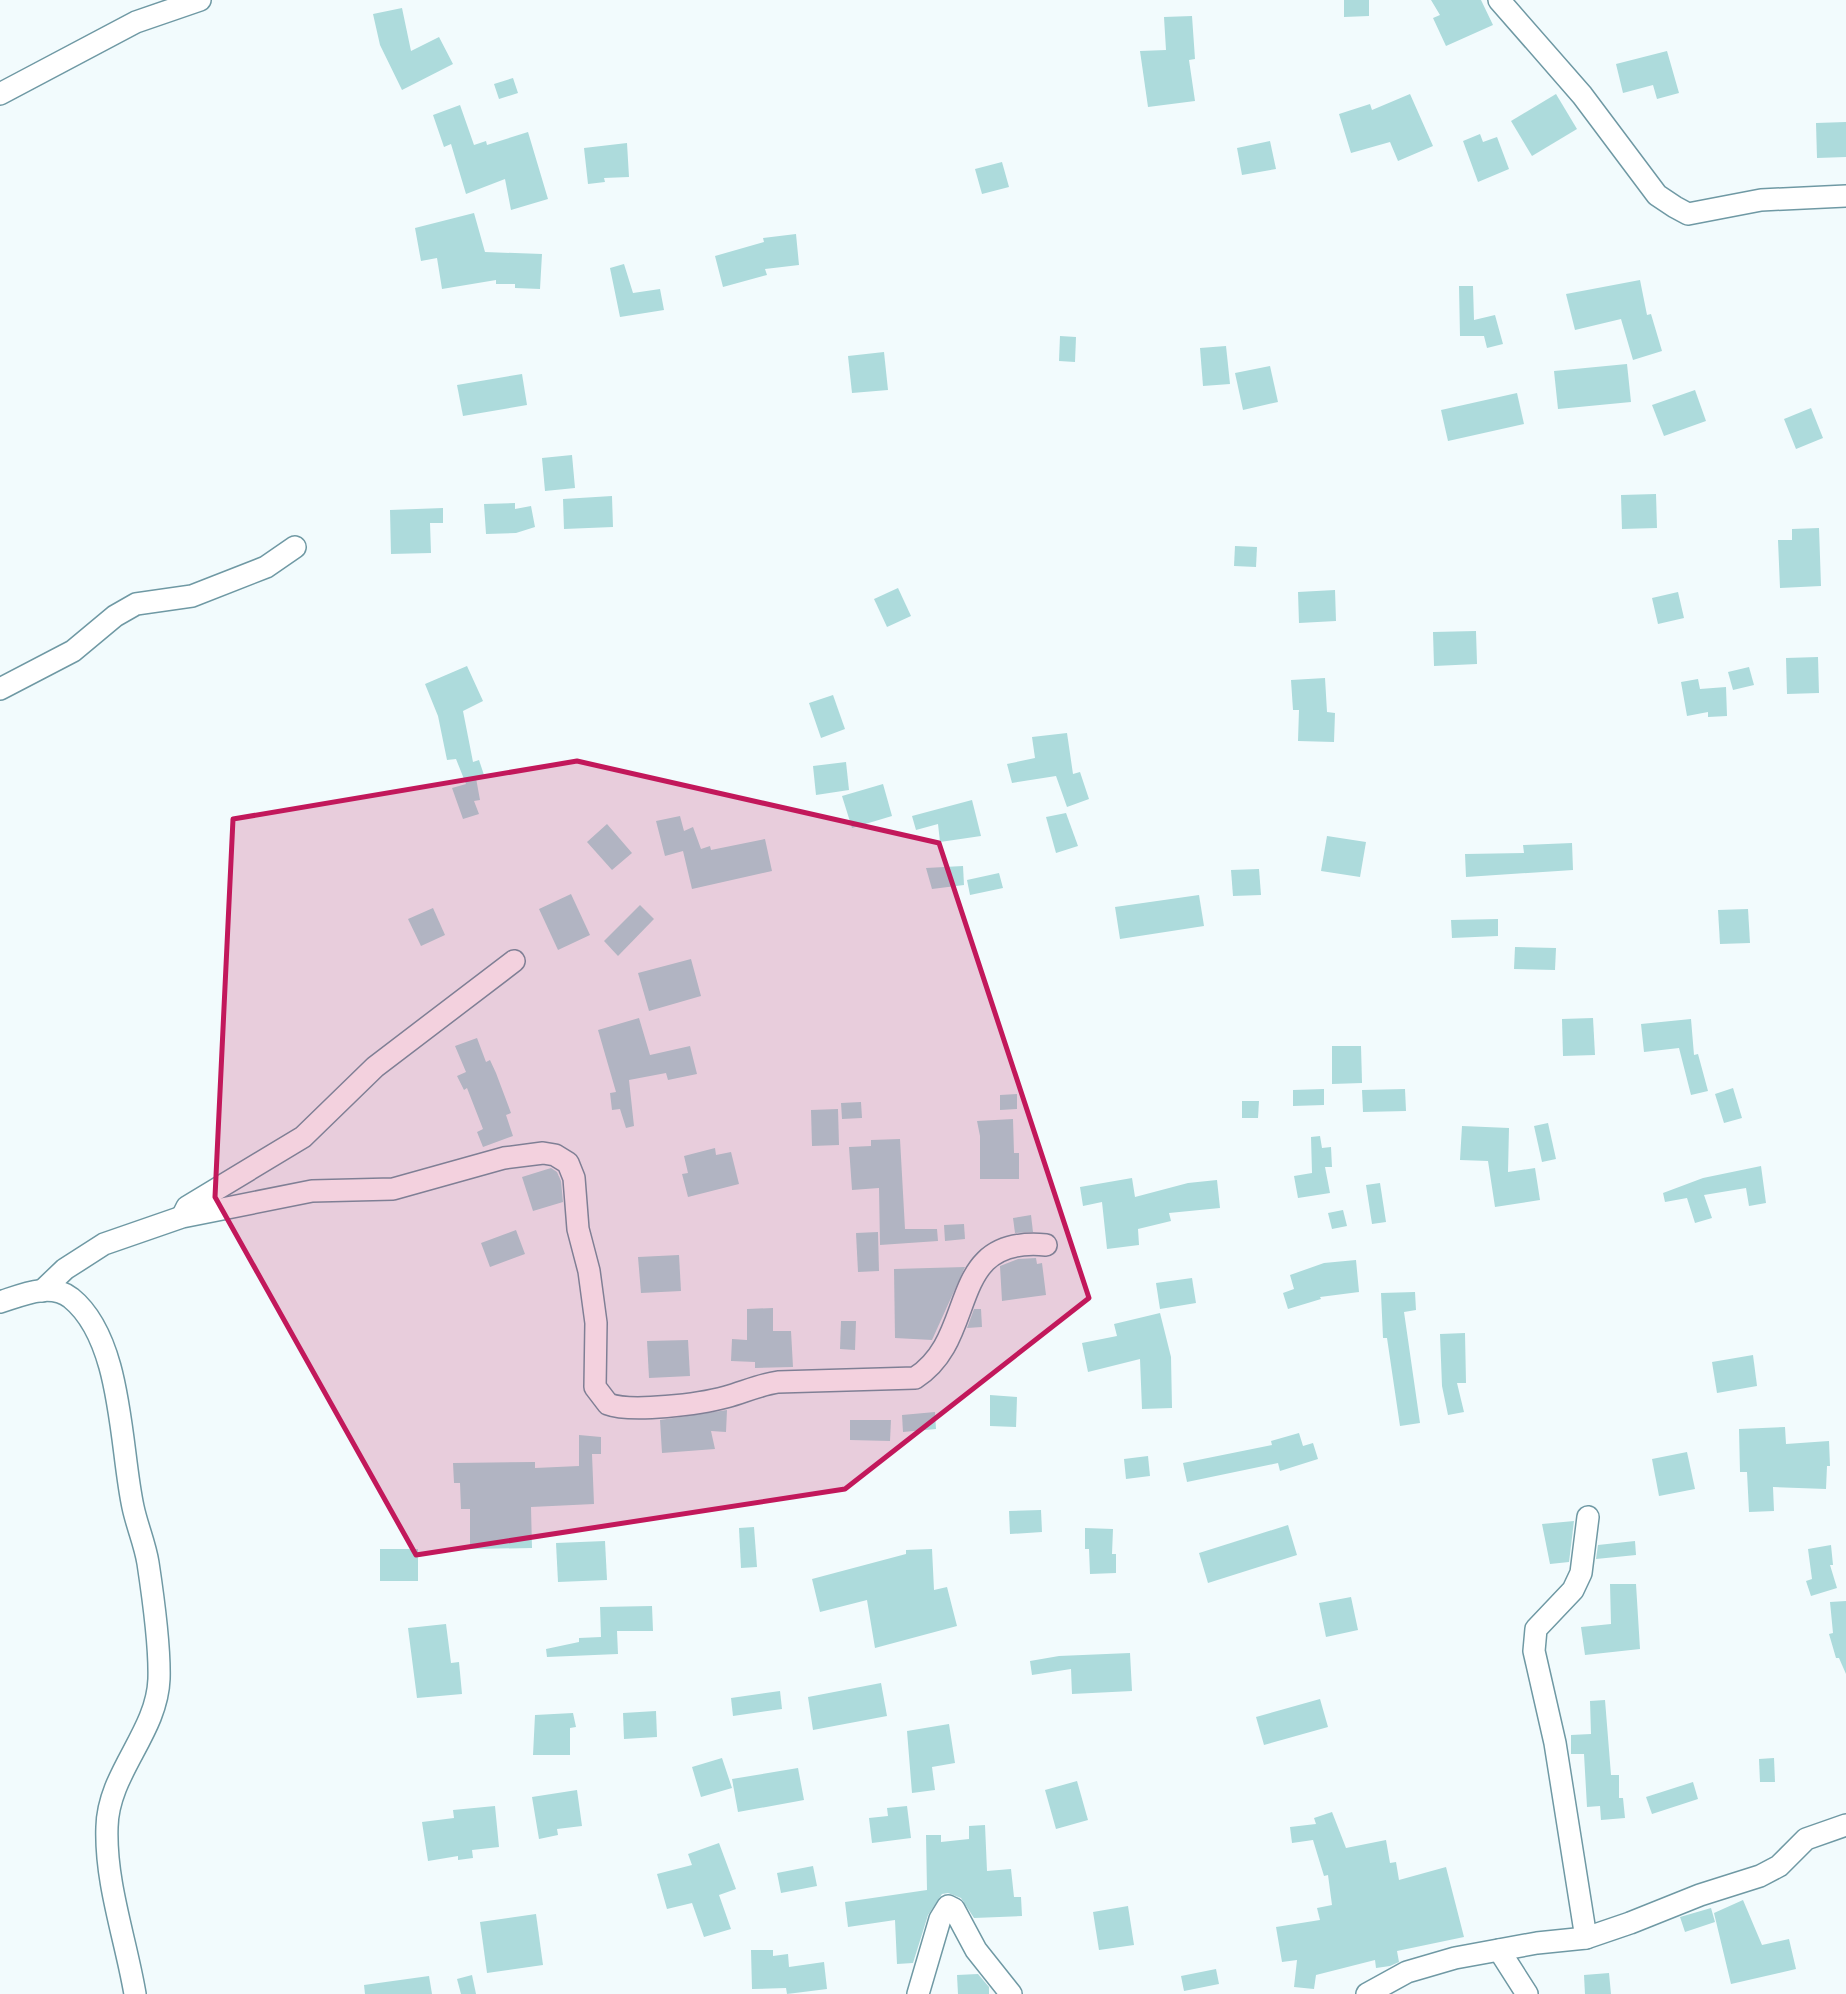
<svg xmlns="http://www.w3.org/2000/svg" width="1846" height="1994" viewBox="0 0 1846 1994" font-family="Barlow,sans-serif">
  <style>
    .building { fill: #addbdc }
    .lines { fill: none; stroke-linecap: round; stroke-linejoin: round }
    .street-casing { stroke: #6f99a4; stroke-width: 24 }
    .street { stroke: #fff; stroke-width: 21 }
    .marked { fill: #c2185b; fill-opacity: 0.2; stroke: #c2185b; stroke-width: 5; stroke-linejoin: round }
  </style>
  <rect width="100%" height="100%" fill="#f2fbfd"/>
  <g class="building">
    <polygon points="1344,0 1369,0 1369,16 1344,17"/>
    <polygon points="1431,0 1481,0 1493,25 1446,46 1433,18 1440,15"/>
    <polygon points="402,8 411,51 439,37 453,64 402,90 380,45 373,14"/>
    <polygon points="1192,16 1195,59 1189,60 1195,101 1148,107 1140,51 1166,50 1164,17"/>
    <polygon points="1667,51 1679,93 1657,99 1653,85 1623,93 1616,64"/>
    <polygon points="513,78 518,93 499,99 494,84"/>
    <polygon points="1410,94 1433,146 1398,161 1390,142 1351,153 1339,114 1370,104 1372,110"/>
    <polygon points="1556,94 1577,129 1532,156 1511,121"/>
    <polygon points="460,105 474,145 486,141 487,145 528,132 548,199 511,210 505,179 466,194 451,144 444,147 433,115"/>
    <polygon points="1846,122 1846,157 1817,158 1816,123"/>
    <polygon points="1480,134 1483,142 1497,137 1509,169 1478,182 1463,141"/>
    <polygon points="1270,141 1276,169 1242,175 1237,148"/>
    <polygon points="627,143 629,177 604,178 605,182 588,184 584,148"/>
    <polygon points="1002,162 1009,187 982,194 975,169"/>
    <polygon points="474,213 485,252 542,254 540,289 515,288 515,284 496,284 496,280 442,289 437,258 421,261 415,228"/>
    <polygon points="796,234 799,265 765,269 767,275 723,287 715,256 764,242 763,238"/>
    <polygon points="624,264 633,293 660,289 664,310 620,317 610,268"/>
    <polygon points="1640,280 1647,315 1651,314 1662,351 1633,360 1621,319 1575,330 1566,294"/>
    <polygon points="1459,286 1473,286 1474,320 1495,315 1503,344 1487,348 1484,336 1460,336"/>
    <polygon points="1060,336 1076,337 1075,362 1059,361"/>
    <polygon points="1226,346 1230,384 1203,386 1200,348"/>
    <polygon points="884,352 888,390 852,393 848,356"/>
    <polygon points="1627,364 1631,402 1558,409 1554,371"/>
    <polygon points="1270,366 1278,402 1243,410 1235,373"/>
    <polygon points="522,374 527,405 463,416 457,385"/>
    <polygon points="1695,390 1706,421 1664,436 1652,405"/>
    <polygon points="1517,393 1524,424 1448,441 1441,410"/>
    <polygon points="1811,408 1823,438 1796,449 1784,419"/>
    <polygon points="572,455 575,488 545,491 542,458"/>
    <polygon points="1656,494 1657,528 1622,529 1621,495"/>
    <polygon points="612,496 613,527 564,529 563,499"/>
    <polygon points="515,503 515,509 531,506 535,527 516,533 486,534 484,504"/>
    <polygon points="443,508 443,523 430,523 431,553 391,554 390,510"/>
    <polygon points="1819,528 1821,586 1780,588 1778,540 1792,540 1792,529"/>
    <polygon points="1235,546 1257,547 1256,567 1234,566"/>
    <polygon points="898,588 911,616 887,627 874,599"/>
    <polygon points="1335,590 1336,621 1299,623 1298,592"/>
    <polygon points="1678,592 1684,618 1658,624 1652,598"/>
    <polygon points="1476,631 1477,664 1434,666 1433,632"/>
    <polygon points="1818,657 1819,693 1787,694 1786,658"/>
    <polygon points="467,666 483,701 463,711 473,762 479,760 484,775 476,778 480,800 474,801 479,814 463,819 452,788 466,784 456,759 447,760 438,716 425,684"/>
    <polygon points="1749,667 1754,685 1733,690 1728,672"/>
    <polygon points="1325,678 1327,712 1335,713 1334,742 1298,741 1299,710 1293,710 1291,680"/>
    <polygon points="1698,679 1700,689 1726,687 1727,716 1708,717 1708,712 1687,716 1681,682"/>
    <polygon points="833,695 845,729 821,738 809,703"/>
    <polygon points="1067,733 1073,774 1080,772 1089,799 1067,807 1056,776 1012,783 1007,764 1035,758 1032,737"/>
    <polygon points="846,762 849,790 816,795 813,766"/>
    <polygon points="883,784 892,816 852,828 842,796"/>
    <polygon points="972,800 981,836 940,842 938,824 916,830 912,816"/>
    <polygon points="1066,813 1078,846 1056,853 1046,817"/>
    <polygon points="680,816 684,831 693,827 701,849 710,846 711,850 765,839 772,871 692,889 683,851 665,856 656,821"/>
    <polygon points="607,824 632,853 612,870 587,842"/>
    <polygon points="1327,836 1366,842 1360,877 1321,871"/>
    <polygon points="1572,843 1573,870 1466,877 1465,854 1524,853 1523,845"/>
    <polygon points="963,866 964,885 932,889 926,868"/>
    <polygon points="1259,869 1261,895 1233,896 1231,870"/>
    <polygon points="999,873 1003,888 970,895 967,880"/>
    <polygon points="571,894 590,935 558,950 539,909"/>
    <polygon points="1199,895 1204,926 1120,939 1115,907"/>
    <polygon points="640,905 654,919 618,956 604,941"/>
    <polygon points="433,908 445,935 421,946 408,919"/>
    <polygon points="1748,909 1750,943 1720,944 1718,910"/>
    <polygon points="1498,919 1498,936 1452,938 1451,920"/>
    <polygon points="1515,947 1556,948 1555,970 1514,969"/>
    <polygon points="691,959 701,996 649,1011 638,973"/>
    <polygon points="639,1018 650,1055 690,1046 697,1074 668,1080 666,1073 629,1080 634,1126 626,1128 620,1109 612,1110 610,1093 616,1092 598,1030"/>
    <polygon points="1593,1018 1595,1055 1563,1056 1562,1019"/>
    <polygon points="1691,1019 1694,1055 1698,1054 1708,1091 1691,1095 1679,1048 1644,1052 1641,1024"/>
    <polygon points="477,1038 486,1062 490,1060 496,1073 511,1113 506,1115 513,1136 483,1147 477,1132 483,1129 467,1088 464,1090 457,1076 466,1072 455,1046"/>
    <polygon points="1332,1046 1361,1046 1362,1083 1332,1084"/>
    <polygon points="1733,1088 1742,1118 1724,1123 1715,1094"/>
    <polygon points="1324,1089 1324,1105 1293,1106 1293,1090"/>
    <polygon points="1405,1089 1406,1111 1363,1112 1362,1090"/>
    <polygon points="1017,1094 1017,1109 1000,1110 1000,1095"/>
    <polygon points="1242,1101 1259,1101 1258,1118 1242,1118"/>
    <polygon points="861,1102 862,1118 842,1119 841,1103"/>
    <polygon points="838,1109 839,1145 812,1146 811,1110"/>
    <polygon points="1013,1119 1014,1153 1019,1153 1019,1179 980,1179 980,1136 977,1121"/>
    <polygon points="1548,1123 1556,1159 1542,1162 1534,1126"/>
    <polygon points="1462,1126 1509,1128 1508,1172 1535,1168 1540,1200 1495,1207 1488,1161 1460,1160"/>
    <polygon points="1320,1136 1322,1148 1331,1147 1332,1167 1325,1167 1330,1193 1298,1198 1294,1176 1312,1173 1311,1137"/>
    <polygon points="900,1139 905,1229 937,1229 938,1241 880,1245 879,1188 852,1190 849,1147 871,1146 871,1140"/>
    <polygon points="715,1148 716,1155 731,1152 739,1184 688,1197 682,1174 688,1173 684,1156"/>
    <polygon points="1761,1166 1766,1203 1749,1206 1746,1188 1704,1195 1712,1218 1695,1223 1687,1198 1665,1202 1663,1193 1703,1178"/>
    <polygon points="551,1168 557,1172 561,1181 563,1202 533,1211 522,1177"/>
    <polygon points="1132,1178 1135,1197 1188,1183 1217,1180 1220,1208 1169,1213 1171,1221 1138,1229 1139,1245 1107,1249 1102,1202 1083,1206 1080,1187"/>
    <polygon points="1380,1183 1386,1222 1372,1224 1366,1185"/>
    <polygon points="1343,1210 1347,1226 1332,1229 1328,1213"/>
    <polygon points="1031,1215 1033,1232 1015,1233 1013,1218"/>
    <polygon points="964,1224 965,1239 945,1241 944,1225"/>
    <polygon points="516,1230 525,1254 490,1267 481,1243"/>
    <polygon points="878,1232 879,1271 858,1272 856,1233"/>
    <polygon points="679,1255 681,1291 641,1293 638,1257"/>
    <polygon points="1036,1258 1037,1264 1042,1263 1046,1295 1002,1301 1000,1266 1018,1259"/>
    <polygon points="1356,1260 1359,1292 1320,1297 1321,1299 1288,1309 1283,1293 1294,1289 1290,1275 1324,1263"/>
    <polygon points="965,1267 932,1340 895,1338 894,1269"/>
    <polygon points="1192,1278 1196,1303 1160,1309 1156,1283"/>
    <polygon points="1415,1292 1416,1310 1404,1312 1420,1423 1400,1426 1387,1338 1383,1338 1381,1293"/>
    <polygon points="773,1308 773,1331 791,1331 793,1367 755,1368 755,1362 731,1361 732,1339 747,1340 747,1309"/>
    <polygon points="974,1309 981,1309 982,1327 967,1328"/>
    <polygon points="1160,1313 1171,1357 1172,1408 1142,1409 1140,1359 1088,1372 1082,1343 1117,1336 1114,1324"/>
    <polygon points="841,1321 856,1321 855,1350 840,1349"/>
    <polygon points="1465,1333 1466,1383 1457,1383 1464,1412 1448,1415 1442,1386 1440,1334"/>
    <polygon points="688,1340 690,1376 649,1378 647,1341"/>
    <polygon points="1753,1355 1757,1386 1717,1393 1712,1362"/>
    <polygon points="990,1395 1017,1397 1016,1427 990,1426"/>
    <polygon points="727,1410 726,1432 711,1431 715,1449 662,1453 660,1420"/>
    <polygon points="935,1412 936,1429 903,1432 902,1415"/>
    <polygon points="850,1420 891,1420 890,1441 850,1440"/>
    <polygon points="1785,1427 1786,1444 1829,1441 1830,1466 1827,1466 1826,1489 1773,1487 1774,1511 1749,1512 1747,1472 1740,1472 1739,1429"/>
    <polygon points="1299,1433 1303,1446 1313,1443 1318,1459 1280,1471 1278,1463 1187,1482 1183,1463 1272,1445 1271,1441"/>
    <polygon points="579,1435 601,1437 601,1454 592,1454 594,1504 531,1507 532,1548 470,1549 470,1509 461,1509 460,1483 454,1483 453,1463 535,1462 535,1468 579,1466"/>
    <polygon points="1687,1452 1695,1489 1659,1496 1652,1459"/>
    <polygon points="1148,1456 1150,1476 1126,1479 1124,1459"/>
    <polygon points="1041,1510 1042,1532 1010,1534 1009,1511"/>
    <polygon points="1574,1521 1569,1562 1550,1564 1542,1524"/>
    <polygon points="1288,1525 1297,1555 1208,1583 1199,1553"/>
    <polygon points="754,1527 757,1567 741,1568 739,1528"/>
    <polygon points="1085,1528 1113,1529 1112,1554 1116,1554 1116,1573 1090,1574 1089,1549 1085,1549"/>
    <polygon points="605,1541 607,1580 558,1582 556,1543"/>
    <polygon points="1635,1541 1636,1555 1596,1559 1598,1545"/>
    <polygon points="1831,1545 1833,1565 1830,1565 1837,1588 1811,1596 1806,1581 1812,1579 1808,1549"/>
    <rect x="380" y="1549" width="38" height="32"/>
    <polygon points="932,1549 934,1590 947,1587 957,1626 875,1648 867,1600 820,1612 812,1579 906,1554 906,1550"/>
    <polygon points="1610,1584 1636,1584 1640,1649 1585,1655 1581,1627 1611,1624"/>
    <polygon points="1351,1597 1358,1630 1326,1637 1319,1603"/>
    <polygon points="1846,1601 1846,1674 1839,1658 1836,1658 1829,1634 1833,1633 1830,1602"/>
    <polygon points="652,1606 653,1631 617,1631 618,1654 547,1657 546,1649 579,1642 579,1638 601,1637 600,1607"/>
    <polygon points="446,1624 451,1663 459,1662 462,1694 417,1698 408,1628"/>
    <polygon points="1130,1653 1132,1691 1072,1694 1071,1669 1032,1675 1030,1661 1059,1656"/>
    <polygon points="881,1683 887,1716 813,1730 808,1697"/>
    <polygon points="780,1691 782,1709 733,1716 731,1698"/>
    <polygon points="1320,1699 1328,1727 1264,1745 1256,1717"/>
    <polygon points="1605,1700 1611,1775 1619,1775 1619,1798 1623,1798 1625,1818 1601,1820 1600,1806 1587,1807 1584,1754 1571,1754 1571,1735 1591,1734 1590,1701"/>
    <polygon points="656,1711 657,1737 624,1739 623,1713"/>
    <polygon points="573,1713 576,1727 570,1728 570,1755 533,1755 535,1715"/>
    <polygon points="949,1724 955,1763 932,1767 935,1790 912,1793 907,1731"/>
    <polygon points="722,1758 732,1788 701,1797 692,1767"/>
    <polygon points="1774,1758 1775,1782 1760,1782 1759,1759"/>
    <polygon points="798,1768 804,1800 738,1812 732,1779"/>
    <polygon points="1077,1781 1088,1820 1056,1829 1045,1790"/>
    <polygon points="1693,1782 1698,1799 1652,1814 1646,1797"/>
    <polygon points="577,1790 582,1826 557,1829 558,1835 539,1839 532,1797"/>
    <polygon points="495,1806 499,1847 472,1850 473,1858 458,1860 458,1856 428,1861 422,1822 454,1818 453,1810"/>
    <polygon points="907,1806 911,1838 872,1843 869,1818 888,1816 887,1808"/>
    <polygon points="1332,1812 1346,1848 1386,1840 1390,1863 1396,1862 1399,1880 1446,1867 1464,1937 1397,1951 1399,1962 1390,1966 1376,1968 1375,1960 1316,1975 1314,1989 1294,1987 1297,1960 1282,1962 1276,1927 1320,1920 1317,1908 1332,1905 1328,1875 1324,1876 1313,1840 1292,1843 1290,1827 1316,1824 1314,1818"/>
    <polygon points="985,1825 987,1871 1011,1869 1014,1897 1021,1897 1022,1916 974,1918 961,1898 948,1893 942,1894 928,1915 913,1963 897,1964 895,1920 848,1927 845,1902 927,1890 926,1835 941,1835 941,1842 969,1839 969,1826"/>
    <polygon points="719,1843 736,1889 719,1895 731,1929 704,1937 692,1903 667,1909 657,1874 692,1865 688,1854"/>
    <polygon points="813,1866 817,1886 781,1893 777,1873"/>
    <polygon points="1743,1900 1762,1945 1789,1939 1796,1969 1731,1984 1714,1913"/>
    <polygon points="1128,1906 1134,1945 1099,1950 1093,1912"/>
    <polygon points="1711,1908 1715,1922 1685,1932 1680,1917"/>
    <polygon points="536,1914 543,1965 487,1973 480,1922"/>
    <polygon points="751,1950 773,1950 773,1956 788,1954 789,1967 824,1962 827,1989 787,1994 786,1988 752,1989"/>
    <polygon points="1216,1969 1219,1984 1184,1991 1181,1976"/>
    <polygon points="1609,1973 1611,1994 1585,1994 1584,1975"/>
    <polygon points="978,1974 989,1987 989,1994 958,1994 957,1975"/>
    <polygon points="472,1975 476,1994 461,1994 457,1979"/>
    <polygon points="429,1976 432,1994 365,1994 364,1985"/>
  </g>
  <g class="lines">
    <g class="street-casing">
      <g id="street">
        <polyline points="1499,0 1582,95 1657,195 1675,207 1688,214 1761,200 1846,196"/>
        <polyline points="0,94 136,22 200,0"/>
        <polyline points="0,689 73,651 115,616 136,604 192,596 266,567 295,547"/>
        <polyline points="183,1215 187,1207 303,1137 375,1067 514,961"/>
        <path d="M42,1291l23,-22 39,-25 78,-27 130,-26 81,-2 111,-31 39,-5 12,2 13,8 6,15 4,51 11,42 7,52 -1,64 13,17c23,9 93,0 118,-7 18,-5 33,-12 52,-15l137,-4c65,-41 29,-143 131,-133"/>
        <path d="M0,1302c22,-7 50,-20 71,-4 52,42 49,150 62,209 4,19 12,37 15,56 5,33 12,83 11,116 -2,54 -51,94 -52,148 -2,56 19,113 28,167"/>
        <polyline points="1586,1938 1555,1743 1534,1651 1536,1629 1573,1590 1581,1573 1588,1517"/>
        <polyline points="1499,1950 1527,1994"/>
        <polyline points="918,1994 940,1919 948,1906 954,1909 976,1950 1011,1994"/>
        <polyline points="1367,1994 1407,1972 1455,1958 1537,1943 1586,1938 1630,1923 1700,1895 1760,1876 1779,1866 1806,1839 1846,1825"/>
      </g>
    </g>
    <use href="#street" class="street"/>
  </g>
  <path class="marked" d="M577,761l362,82 150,455 -244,191 -429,66 -201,-358 18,-378z"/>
</svg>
